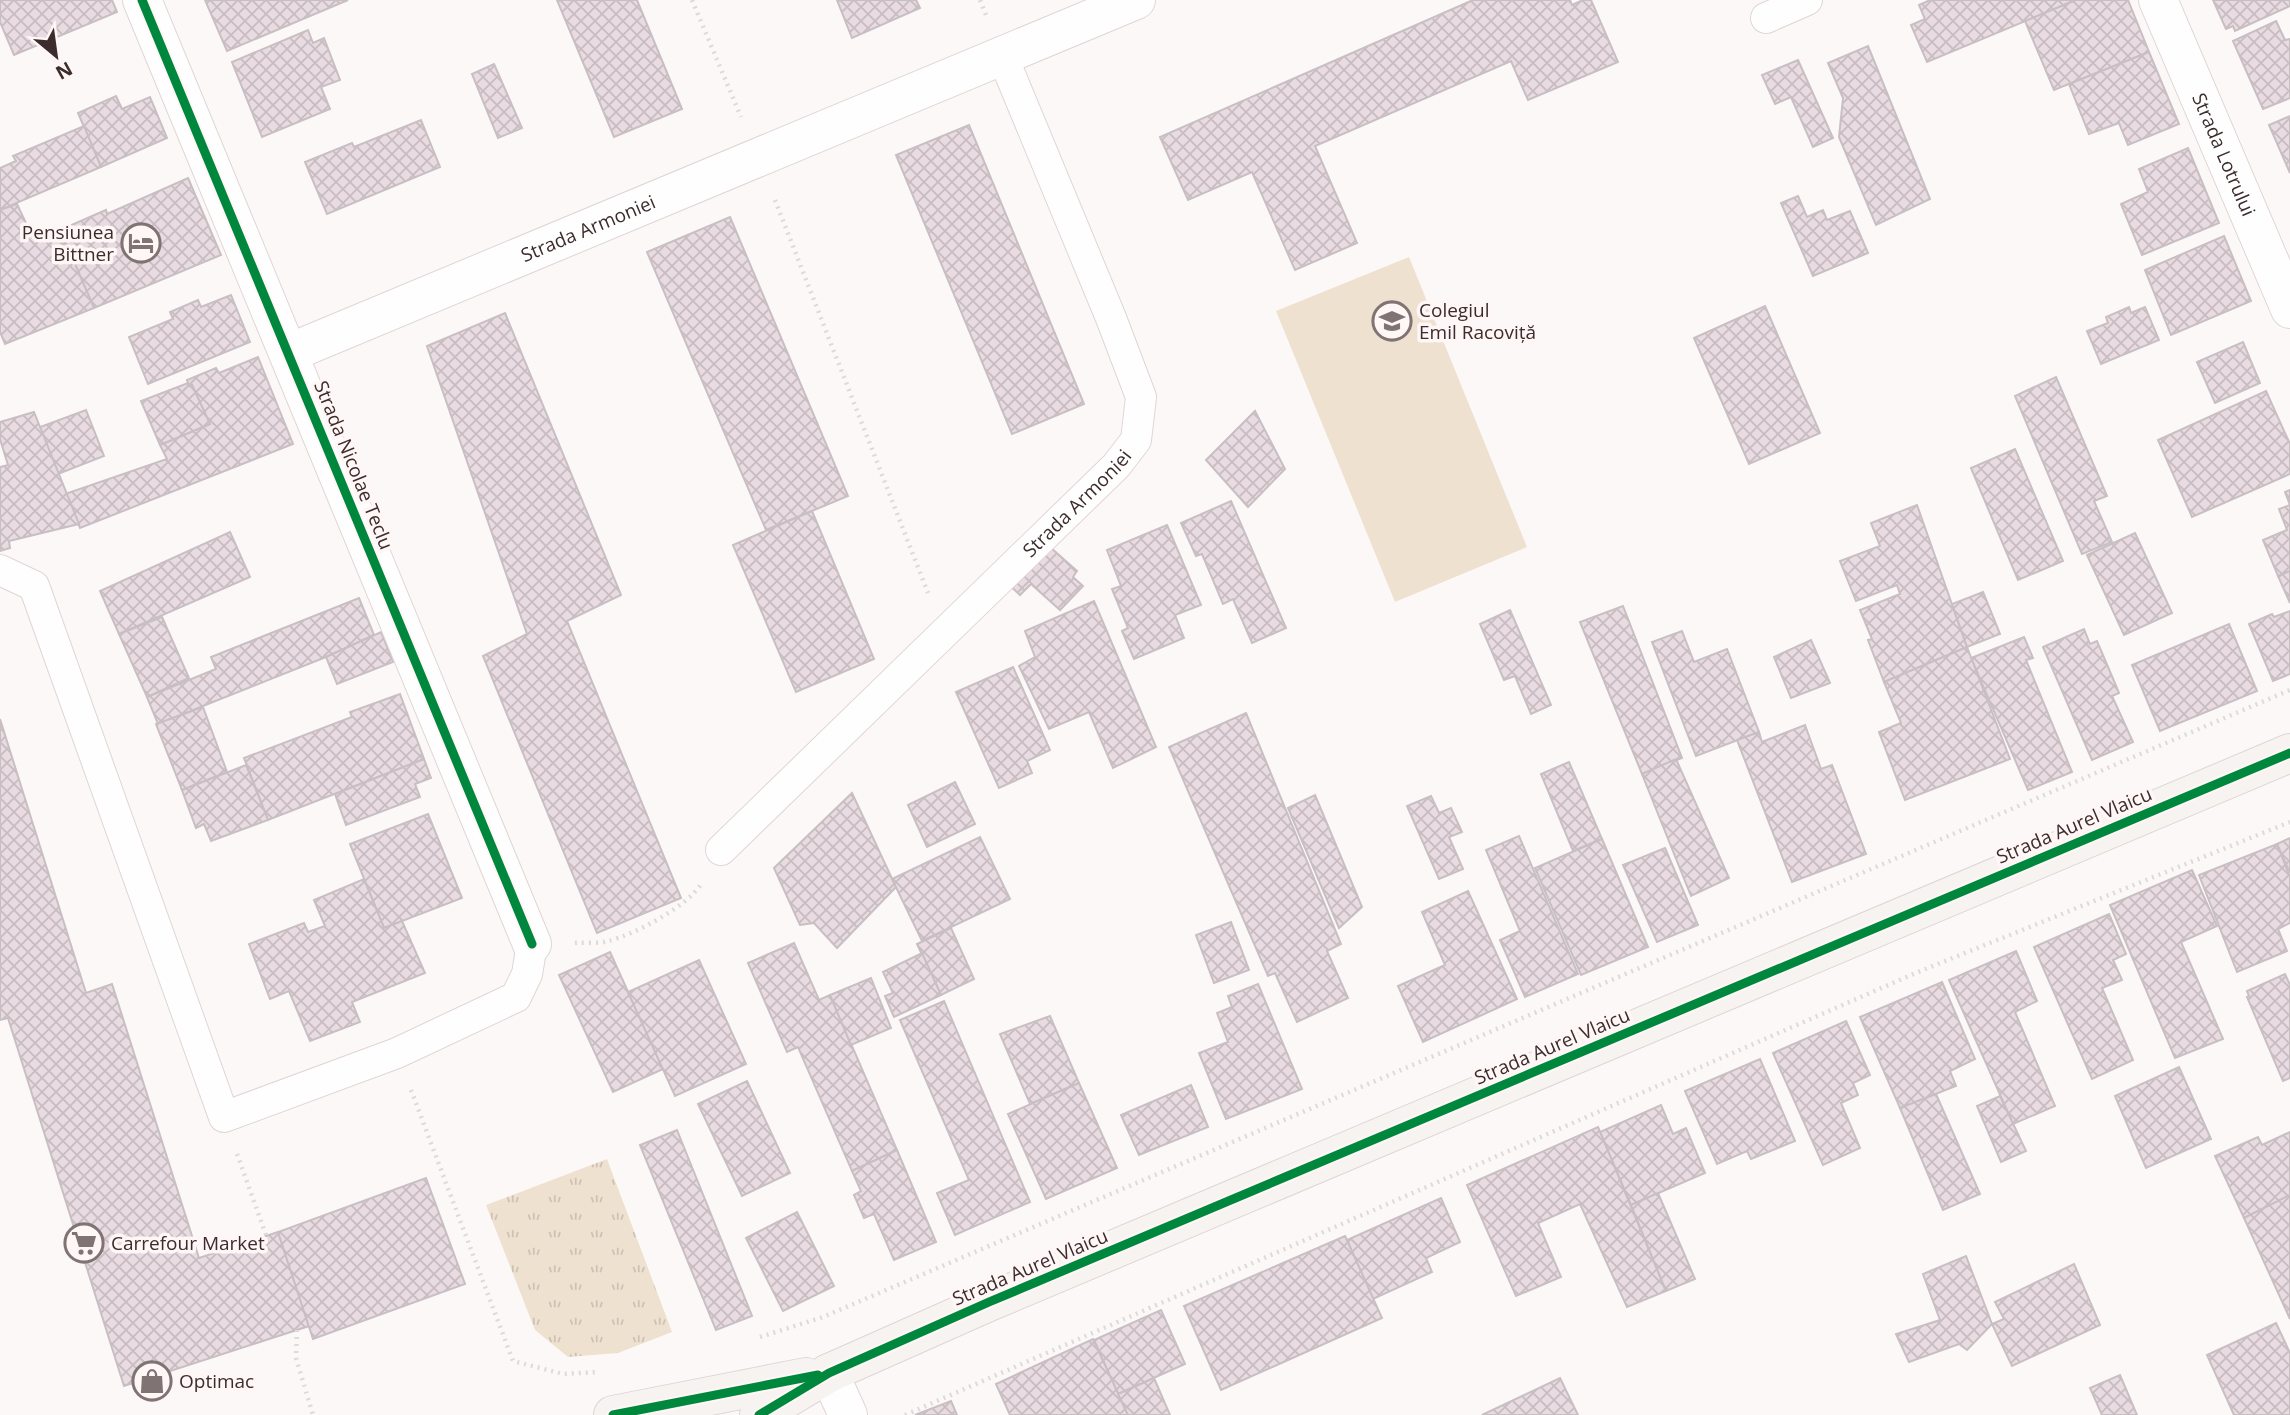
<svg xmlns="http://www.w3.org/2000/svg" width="2290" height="1415" viewBox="0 0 2290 1415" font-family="'Open Sans',sans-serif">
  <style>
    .grass { fill: #efe1d0 }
    .park { fill: url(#park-tufts) }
    .building { fill: url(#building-cross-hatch); stroke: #c8bfc3; stroke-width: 2 }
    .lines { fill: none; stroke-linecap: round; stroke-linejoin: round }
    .lane-casing { stroke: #e0d5d5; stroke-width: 32 }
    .street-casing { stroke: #e0d5d5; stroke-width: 40 }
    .secondary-casing { stroke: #e0d5d5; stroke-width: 40 }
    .path { stroke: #dcdada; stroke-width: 4.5; stroke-dasharray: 2 5; stroke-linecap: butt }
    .lane { stroke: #fffefe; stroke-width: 30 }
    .street { stroke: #fffefe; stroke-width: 38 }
    .secondary { stroke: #f7f3f1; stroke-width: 38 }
    .cycleway-casing { stroke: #fff6f6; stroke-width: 13 }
    .cycleway { stroke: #00873e; stroke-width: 9 }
    .labels { text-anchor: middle; stroke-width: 7; stroke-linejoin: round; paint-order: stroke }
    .street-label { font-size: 19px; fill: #3c2c2d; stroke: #fff6f6 }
    .poi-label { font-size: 19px; fill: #3c2c2d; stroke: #fff6f6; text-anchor: start }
  </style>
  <defs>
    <pattern id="park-tufts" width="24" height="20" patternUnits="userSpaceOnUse" patternTransform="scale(1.75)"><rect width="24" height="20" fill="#efe1d0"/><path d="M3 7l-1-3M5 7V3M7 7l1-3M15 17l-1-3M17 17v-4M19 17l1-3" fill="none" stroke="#cec1b3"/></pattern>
    <pattern id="building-cross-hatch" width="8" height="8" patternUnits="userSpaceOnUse" patternTransform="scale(1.75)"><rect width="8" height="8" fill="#e8dbe1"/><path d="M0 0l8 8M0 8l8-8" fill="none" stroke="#c8bcc1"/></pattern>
  </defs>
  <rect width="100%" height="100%" fill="#fdf8f8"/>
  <polygon class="grass" points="1409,257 1527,547 1395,602 1276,311"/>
  <polygon class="park" points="607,1159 672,1332 618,1353 568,1357 535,1330 486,1205"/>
  <g class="building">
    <polygon points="0,0 112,0 117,12 14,55 0,22"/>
    <polygon points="205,0 348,0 227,51"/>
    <polygon points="557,0 637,0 682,109 614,137"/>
    <polygon points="837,0 916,0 920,8 852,38"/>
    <polygon points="1473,0 1570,0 1572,5 1583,0 1591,0 1618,62 1528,100 1511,61 1315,146 1357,243 1295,270 1252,172 1188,200 1160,137"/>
    <polygon points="1930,0 2076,0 1927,62 1911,25 1925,19 1919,5"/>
    <polygon points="2076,0 2128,0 2149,52 2054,90 2025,21"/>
    <polygon points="2213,0 2290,0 2290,6 2235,31 2233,26 2226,29"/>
    <polygon points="2276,21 2285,40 2290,39 2290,98 2263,109 2233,41"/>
    <polygon points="308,30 313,43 324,38 340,80 321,87 330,109 262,137 232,62"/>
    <polygon points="1868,46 1930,199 1876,225 1839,137 1843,98 1828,63"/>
    <polygon points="2149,52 2179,124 2128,145 2119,123 2089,134 2069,84"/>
    <polygon points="1798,60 1833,138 1813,147 1791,97 1775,104 1762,75"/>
    <polygon points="494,64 522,128 498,138 472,74"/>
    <polygon points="116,96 122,109 150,97 167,138 101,167 78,113"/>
    <polygon points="2290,116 2290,173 2269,125"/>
    <polygon points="421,120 440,167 327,214 305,162 352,143 354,147"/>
    <polygon points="969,125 1084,404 1012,434 896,155"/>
    <polygon points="84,126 101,167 0,210 0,168 16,161 13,156"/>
    <polygon points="2188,148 2219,223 2142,255 2121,204 2148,192 2139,169"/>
    <polygon points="188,178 221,255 94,308 60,230 106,210 107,214"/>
    <polygon points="1798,196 1807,217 1823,210 1827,220 1850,211 1868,253 1813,276 1781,203"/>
    <polygon points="17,204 33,238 59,227 94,308 5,344 0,332 0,210"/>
    <polygon points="730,217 848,496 766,530 647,252"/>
    <polygon points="2224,236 2251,301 2171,335 2145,270"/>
    <polygon points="231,295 250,342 148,384 129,337 173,319 170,312 198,300 201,307"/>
    <polygon points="1765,306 1820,433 1749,464 1694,338"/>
    <polygon points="2129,307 2131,313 2145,307 2159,340 2101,364 2087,331 2108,323 2106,317"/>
    <polygon points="505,313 621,595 567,621 681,898 597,933 483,656 527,634 427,346"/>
    <polygon points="2243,342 2260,383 2215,403 2197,362"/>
    <polygon points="258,357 293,444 80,528 65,494 167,459 160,445 210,424 192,385 189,386 187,380 216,368 219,373"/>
    <polygon points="2056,377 2107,496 2094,501 2112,542 2082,554 2015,396"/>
    <polygon points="188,383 189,386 192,385 210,424 160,445 141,401"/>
    <polygon points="2266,391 2290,444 2290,474 2192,517 2158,440"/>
    <polygon points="86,410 104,456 58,474 40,427"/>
    <polygon points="1255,411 1285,469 1248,507 1206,460"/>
    <polygon points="34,412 79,524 9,541 10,548 0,551 0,467 8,465 0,439 0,422"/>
    <polygon points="2015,449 2063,561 2018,580 1971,468"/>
    <polygon points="2290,490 2290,571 2278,576 2263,540 2287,530 2279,509 2290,505 2285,492"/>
    <polygon points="1231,501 1286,628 1252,643 1233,599 1223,604 1202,554 1196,556 1181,523"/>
    <polygon points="1917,505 1967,647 1884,682 1868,640 1872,639 1860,610 1900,594 1897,585 1856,601 1840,561 1880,546 1871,523"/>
    <polygon points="812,511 874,659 796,692 733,545"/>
    <polygon points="1167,525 1201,605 1175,615 1184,638 1134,659 1122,631 1128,628 1112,589 1121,586 1107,550"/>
    <polygon points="230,532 250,577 119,634 100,591"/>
    <polygon points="2135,533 2172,613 2124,635 2087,555"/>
    <polygon points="1050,547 1077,571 1073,577 1083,586 1060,610 1031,584 1020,595 1007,583"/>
    <polygon points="2290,571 2290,603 2278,576"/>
    <polygon points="1983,592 2000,634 1967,647 1952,604"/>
    <polygon points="359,598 374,635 326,657 158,724 147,697 216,669 211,657"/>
    <polygon points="1094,601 1156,747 1113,768 1089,712 1049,729 1019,666 1035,657 1025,631"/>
    <polygon points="1623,606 1682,758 1642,774 1580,622"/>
    <polygon points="1510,610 1551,705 1531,714 1515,676 1504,680 1480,624"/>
    <polygon points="2290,611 2290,674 2273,681 2249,624 2272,614 2274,617"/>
    <polygon points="162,617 189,678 147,697 119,634"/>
    <polygon points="2229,624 2257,691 2160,731 2132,665"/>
    <polygon points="2084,629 2090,644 2097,641 2114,681 2119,693 2112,696 2133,742 2092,760 2043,647"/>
    <polygon points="1682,631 1694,662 1727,649 1759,732 1696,756 1652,642"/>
    <polygon points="381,632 393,662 337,684 326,657"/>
    <polygon points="2024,637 2033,658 2026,660 2072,772 2028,790 1971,658"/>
    <polygon points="1811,640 1830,683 1791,698 1774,657"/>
    <polygon points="1967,647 2010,759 1905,800 1879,732 1901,723 1884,682"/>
    <polygon points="1013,667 1050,750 1027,761 1032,773 999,788 956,692"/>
    <polygon points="400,694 424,759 268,820 244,758 352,717 350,712"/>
    <polygon points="203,707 227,772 182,790 156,724"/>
    <polygon points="1246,713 1341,944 1327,951 1348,998 1297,1022 1275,973 1268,976 1169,747"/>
    <polygon points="0,719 86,993 112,984 199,1258 278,1232 309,1326 124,1386 8,1018 0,1020"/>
    <polygon points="1805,725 1821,769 1832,765 1866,854 1792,882 1737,740 1759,732 1762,742"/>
    <polygon points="424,759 431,778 415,784 420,797 346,825 335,794"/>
    <polygon points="1676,759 1729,878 1691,896 1642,774"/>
    <polygon points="1569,762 1602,839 1573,851 1541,774"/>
    <polygon points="246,765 268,820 211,841 204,824 196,828 182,790"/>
    <polygon points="955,782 975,824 927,847 908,805"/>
    <polygon points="852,793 896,887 837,948 814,923 800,925 774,868"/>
    <polygon points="1315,795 1362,907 1339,928 1288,808"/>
    <polygon points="1431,796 1439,813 1451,808 1462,832 1449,837 1463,869 1439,879 1407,806"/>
    <polygon points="428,814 462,898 384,928 350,844"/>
    <polygon points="1519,836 1578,974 1525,997 1500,940 1520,931 1486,850"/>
    <polygon points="980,837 1010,899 922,941 892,879"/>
    <polygon points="2290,838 2290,873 2277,844"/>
    <polygon points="1602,839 1648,947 1581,975 1535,868"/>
    <polygon points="2277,844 2290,877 2290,923 2278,929 2287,951 2237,972 2199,875"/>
    <polygon points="1665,848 1698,925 1657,942 1623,865"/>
    <polygon points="2192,870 2217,926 2181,942 2223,1039 2175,1058 2110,905"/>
    <polygon points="364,879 384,928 402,921 425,973 352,1002 360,1022 310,1041 289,991 270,999 249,944 304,923 308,932 325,926 314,900"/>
    <polygon points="1468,891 1517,999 1423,1042 1398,986 1445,965 1422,912"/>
    <polygon points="2109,914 2126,954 2113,960 2122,980 2102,988 2133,1060 2092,1079 2034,947"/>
    <polygon points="1231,922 1249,970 1214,983 1196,935"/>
    <polygon points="951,928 974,979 941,995 917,944"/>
    <polygon points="794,943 819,1000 830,995 897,1150 852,1171 798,1047 787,1052 748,963"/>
    <polygon points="2016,951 2037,1001 2015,1012 2055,1106 2013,1124 1949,980"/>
    <polygon points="610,952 663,1069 613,1092 559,975"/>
    <polygon points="922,953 941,995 894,1017 885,996 893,993 883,972"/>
    <polygon points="699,960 746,1064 675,1096 628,992"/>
    <polygon points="2285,974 2290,985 2290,1078 2283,1081 2247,997 2249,996 2247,991"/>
    <polygon points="871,978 891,1028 851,1045 830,995"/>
    <polygon points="1942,982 1975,1059 1950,1071 1956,1086 1900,1108 1860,1017"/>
    <polygon points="1258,984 1302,1089 1226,1119 1199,1053 1228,1042 1217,1013 1232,1007 1228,996"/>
    <polygon points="944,1001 1030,1202 955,1235 937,1193 969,1180 900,1020"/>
    <polygon points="1050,1016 1079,1083 1030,1104 1000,1034"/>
    <polygon points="1846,1021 1870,1075 1853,1083 1858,1095 1841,1103 1860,1148 1823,1165 1773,1053"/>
    <polygon points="1760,1059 1795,1141 1751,1159 1747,1151 1717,1164 1685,1091"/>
    <polygon points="2179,1067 2211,1139 2146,1168 2115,1096"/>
    <polygon points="747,1081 790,1173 742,1196 698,1104"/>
    <polygon points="1079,1083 1117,1168 1046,1199 1008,1114"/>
    <polygon points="1191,1085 1208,1127 1139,1155 1121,1115"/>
    <polygon points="1936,1094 1980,1194 1943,1210 1900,1108"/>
    <polygon points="2000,1096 2026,1151 2001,1162 1977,1106"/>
    <polygon points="1661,1105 1673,1134 1686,1128 1705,1173 1631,1205 1600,1132"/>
    <polygon points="1598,1127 1666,1291 1627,1307 1580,1204 1538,1223 1561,1277 1516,1296 1467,1185"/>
    <polygon points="677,1130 752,1316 716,1330 640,1145"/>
    <polygon points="2290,1132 2290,1195 2244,1218 2215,1156 2258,1137 2262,1145"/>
    <polygon points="897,1150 936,1242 894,1260 874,1214 864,1218 854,1195 861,1191 852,1171"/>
    <polygon points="426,1178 465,1284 313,1339 278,1232"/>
    <polygon points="1658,1193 1695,1279 1666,1291 1631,1205"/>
    <polygon points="2290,1195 2290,1319 2244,1218"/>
    <polygon points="1441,1198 1460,1242 1426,1258 1432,1272 1373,1299 1347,1240"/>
    <polygon points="797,1212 834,1286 783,1311 746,1238"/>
    <polygon points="1345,1236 1382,1318 1221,1390 1184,1306"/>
    <polygon points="1966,1256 1992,1324 1967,1350 1959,1344 1909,1362 1896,1334 1940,1320 1923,1274"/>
    <polygon points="2074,1264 2100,1325 2012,1366 1992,1324 2004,1319 1995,1302"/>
    <polygon points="1161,1310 1185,1364 1118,1394 1094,1340"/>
    <polygon points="2276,1323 2290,1353 2290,1415 2234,1415 2207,1355"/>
    <polygon points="1093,1339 1128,1415 1010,1415 996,1384"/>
    <polygon points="2120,1375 2137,1415 2102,1415 2090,1388"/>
    <polygon points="1154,1378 1170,1415 1128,1415 1118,1394"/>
    <polygon points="1560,1378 1578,1415 1482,1415"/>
    <polygon points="951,1401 957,1415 915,1415"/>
  </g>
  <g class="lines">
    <g class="lane-casing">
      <g id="lane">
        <polyline points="1766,18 1807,0"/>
        <polyline points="0,570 34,586 224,1117 397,1053 516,997 527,974 532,944"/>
        <path id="s1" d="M721,850l395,-384 20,-26 5,-43 -30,-79 -109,-263"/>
      </g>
    </g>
    <g class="street-casing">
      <g id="street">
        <polyline points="142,0 532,944"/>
        <path id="s2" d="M2158,0l132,309"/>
        <path id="s3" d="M289,353l847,-353"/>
        <polyline points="829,1373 848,1415"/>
      </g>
    </g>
    <g class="secondary-casing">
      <g id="secondary">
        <polyline points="613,1415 806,1377"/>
        <polyline points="759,1415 829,1373 989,1302 2290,753"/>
      </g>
    </g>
    <g class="path">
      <polyline points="692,0 741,117"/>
      <polyline points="980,0 986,15"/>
      <polyline points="775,200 928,593"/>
      <path d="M575,943c10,-1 23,1 33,-2 26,-6 80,-35 93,-57"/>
      <polyline points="411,1090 513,1361 563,1374 597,1372"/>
      <polyline points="237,1154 266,1235"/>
      <polyline points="297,1330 296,1358 313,1415"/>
      <polyline points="760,1337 823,1317 2290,690"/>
      <polyline points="905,1415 1918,972 2290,822"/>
    </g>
    <use href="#lane" class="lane"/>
    <use href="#street" class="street"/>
    <use href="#secondary" class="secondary"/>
    <g class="cycleway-casing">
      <g id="cycleway">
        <polyline points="142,0 532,944"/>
        <polyline points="613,1415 818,1375"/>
        <polyline points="759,1415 829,1373 989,1302 2290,753"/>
      </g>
    </g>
    <use href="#cycleway" class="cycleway"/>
  </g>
  <defs>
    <g id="hotel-ring" transform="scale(2.0125)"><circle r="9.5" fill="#fff6f6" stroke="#807374" stroke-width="1.5"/><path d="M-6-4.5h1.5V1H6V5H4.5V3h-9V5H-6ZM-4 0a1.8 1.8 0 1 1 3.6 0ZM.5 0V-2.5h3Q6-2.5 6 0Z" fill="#807374"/></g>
    <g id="university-ring" transform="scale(2.0125)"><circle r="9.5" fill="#fff6f6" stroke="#807374" stroke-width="1.5"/><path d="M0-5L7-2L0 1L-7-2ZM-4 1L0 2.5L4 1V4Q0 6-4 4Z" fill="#807374"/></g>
    <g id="supermarket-ring" transform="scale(2.0125)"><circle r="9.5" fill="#fff6f6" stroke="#807374" stroke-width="1.5"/><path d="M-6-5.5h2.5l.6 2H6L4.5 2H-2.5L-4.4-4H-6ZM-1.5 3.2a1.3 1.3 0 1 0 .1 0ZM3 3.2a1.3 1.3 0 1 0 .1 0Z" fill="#807374"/></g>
    <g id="shop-ring" transform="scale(2.0125)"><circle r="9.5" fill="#fff6f6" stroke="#807374" stroke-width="1.5"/><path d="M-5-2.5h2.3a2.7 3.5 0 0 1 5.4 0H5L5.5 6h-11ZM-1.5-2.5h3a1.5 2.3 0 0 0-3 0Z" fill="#807374"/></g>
  </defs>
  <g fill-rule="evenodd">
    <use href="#hotel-ring" x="141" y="243"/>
    <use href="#university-ring" x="1392" y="321"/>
    <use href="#supermarket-ring" x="84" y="1243"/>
    <use href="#shop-ring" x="152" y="1381"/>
  </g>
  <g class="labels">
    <g class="street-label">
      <text dy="7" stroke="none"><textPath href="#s2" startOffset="168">Strada Lotrului</textPath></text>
      <text dy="7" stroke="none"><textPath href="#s3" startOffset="324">Strada Armoniei</textPath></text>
      <text transform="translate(354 465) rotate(68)" y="7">Strada Nicolae Teclu</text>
      <text dy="7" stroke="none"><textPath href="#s1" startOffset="497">Strada Armoniei</textPath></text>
      <text transform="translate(2074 825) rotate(-23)" y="7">Strada Aurel Vlaicu</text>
      <text transform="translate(1552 1046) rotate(-23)" y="7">Strada Aurel Vlaicu</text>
      <text transform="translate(1030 1267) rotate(-23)" y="7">Strada Aurel Vlaicu</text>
    </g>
    <g class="poi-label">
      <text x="114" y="239" text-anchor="end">Pensiunea<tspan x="114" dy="22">Bittner</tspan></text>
      <text x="1419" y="317">Colegiul<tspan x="1419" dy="22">Emil Racoviță</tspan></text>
      <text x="111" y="1250">Carrefour Market</text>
      <text x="179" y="1388">Optimac</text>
    </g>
  </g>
  <g transform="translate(56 56) rotate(151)" stroke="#fff6f6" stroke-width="5" paint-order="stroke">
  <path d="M0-5L12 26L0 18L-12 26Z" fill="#3c2c2d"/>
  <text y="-10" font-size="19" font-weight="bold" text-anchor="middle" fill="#3c2c2d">N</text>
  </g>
</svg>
